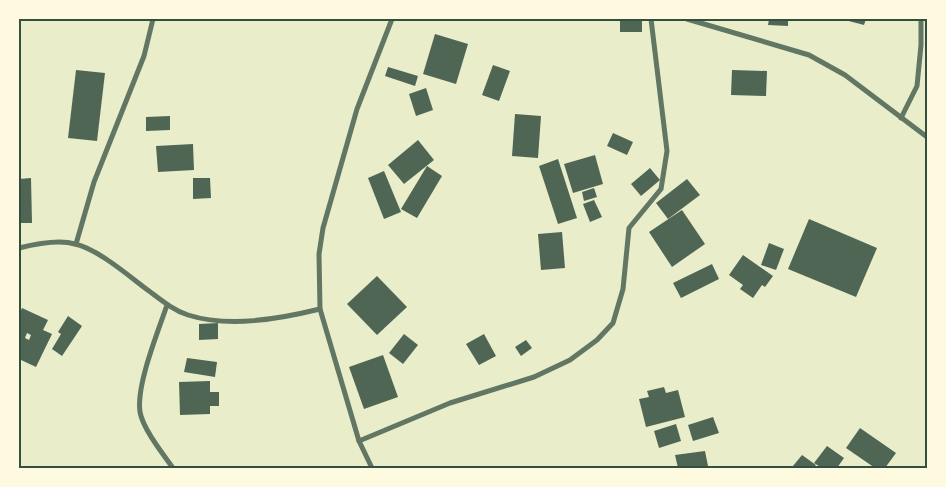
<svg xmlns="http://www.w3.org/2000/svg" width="946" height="487" viewBox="0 0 946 487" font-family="Montserrat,sans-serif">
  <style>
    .building { fill: #4f6655; fill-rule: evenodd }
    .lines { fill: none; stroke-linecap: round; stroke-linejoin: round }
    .minor { stroke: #617663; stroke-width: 5 }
    .neatline { fill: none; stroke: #344e41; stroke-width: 2 }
  </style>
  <rect width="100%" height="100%" fill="#e9edc9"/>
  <g class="building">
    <rect x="620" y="19" width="22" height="13"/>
    <polygon points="769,19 788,19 788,26 768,25"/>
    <polygon points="841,19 866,19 864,25"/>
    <polygon points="435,34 468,44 456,84 423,74"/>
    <polygon points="493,65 510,71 499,101 482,95"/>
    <polygon points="388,67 418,76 415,86 385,76"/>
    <polygon points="76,70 105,73 97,141 68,138"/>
    <polygon points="732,70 767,71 766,96 731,95"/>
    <polygon points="426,88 433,110 416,116 409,94"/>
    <polygon points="515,114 541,116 538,158 512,156"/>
    <polygon points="170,116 170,130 146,131 146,117"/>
    <polygon points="613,133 633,142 627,155 607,146"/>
    <polygon points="418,140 434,160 404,184 388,165"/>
    <polygon points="193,144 194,170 158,172 156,146"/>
    <polygon points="595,155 603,184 573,193 564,164"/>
    <polygon points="558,159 577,218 558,224 539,166"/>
    <polygon points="427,166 442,176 417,218 401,209"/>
    <polygon points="650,168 660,180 641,196 631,184"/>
    <polygon points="384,171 401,212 384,219 368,178"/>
    <polygon points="31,178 32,223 19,223 19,179"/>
    <polygon points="193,178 210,178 211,198 193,199"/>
    <polygon points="687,179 700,195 668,219 656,203"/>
    <polygon points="594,188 597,197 584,201 582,192"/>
    <polygon points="594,200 602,217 590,222 583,204"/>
    <polygon points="682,210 705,244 672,267 649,232"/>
    <polygon points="809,219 877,248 856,297 788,269"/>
    <polygon points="562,232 565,268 541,270 538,234"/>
    <polygon points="769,243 784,249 776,270 761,265"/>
    <polygon points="743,255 773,276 765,287 762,285 753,298 740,289 743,285 729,275"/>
    <polygon points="712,264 719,279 681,298 673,283"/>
    <polygon points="377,276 407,307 377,335 347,304"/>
    <path d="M22,308l26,12 -5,10 9,4 -16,33 -17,-8v-44zM27,333l4,2 -2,5 -4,-2z"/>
    <polygon points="68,316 82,326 62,356 52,349 61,334 58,332"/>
    <polygon points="218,323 218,339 199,340 199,324"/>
    <polygon points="404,334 418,345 403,364 389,353"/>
    <polygon points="484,334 496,356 479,365 466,344"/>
    <polygon points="526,340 532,348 521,356 515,347"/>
    <polygon points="383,355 398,397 364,409 349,367"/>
    <polygon points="187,358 217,362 215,377 184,372"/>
    <polygon points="210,381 210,392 219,392 219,406 210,406 210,414 180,415 179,382"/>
    <polygon points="664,387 666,393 678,390 685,417 646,427 639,399 649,397 647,391"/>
    <polygon points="713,417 719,433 693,441 688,425"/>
    <polygon points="676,424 681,441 659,448 654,431"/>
    <polygon points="860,428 896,453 885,468 875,468 846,448"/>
    <polygon points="827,446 844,458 837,468 822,468 814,463"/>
    <polygon points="705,451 708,466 678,468 675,455"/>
    <polygon points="802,455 816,465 813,468 797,468 793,466"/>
  </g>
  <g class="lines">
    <g class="minor">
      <polyline points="687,19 809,55 845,75 927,137"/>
      <polyline points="901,118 917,86 921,45 921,19"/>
      <polyline points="76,244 94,182 144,56 153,19"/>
      <path d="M19,248c16,-4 39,-9 56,-4 23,5 55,33 74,47 12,9 24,19 39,24 41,13 91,4 132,-6"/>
      <path d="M167,305c-9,27 -31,80 -27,107 3,17 23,42 33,56"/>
      <polyline points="359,441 450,403 534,377 570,360 597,340 613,323 623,289 629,228 661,189 667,151 651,19"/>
      <polyline points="372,468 359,441 320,309 319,254 323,228 357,109 392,19"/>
    </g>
  </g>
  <rect width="946" height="487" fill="none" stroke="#fefae0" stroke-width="40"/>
  <rect x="20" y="20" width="906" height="447" class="neatline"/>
</svg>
